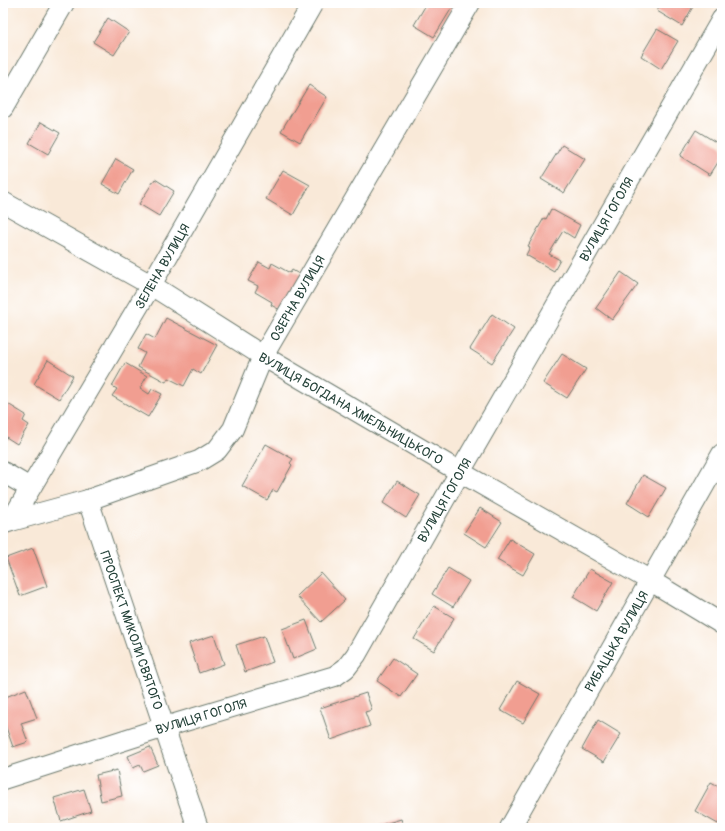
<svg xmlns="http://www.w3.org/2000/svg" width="725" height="831" viewBox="0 0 725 831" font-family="Pangolin,sans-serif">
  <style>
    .building { fill: #f19e91 }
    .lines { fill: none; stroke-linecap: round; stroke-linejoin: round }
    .minor-casing { stroke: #6b796d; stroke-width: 22 }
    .minor { stroke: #fff; stroke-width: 20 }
    .labels { text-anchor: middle; stroke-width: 3; stroke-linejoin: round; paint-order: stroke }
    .street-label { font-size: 13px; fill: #1f3d34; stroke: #fff }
  </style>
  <rect width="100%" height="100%" fill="#fff"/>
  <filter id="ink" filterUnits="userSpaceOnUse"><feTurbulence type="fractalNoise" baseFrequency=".025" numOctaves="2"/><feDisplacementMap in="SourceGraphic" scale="8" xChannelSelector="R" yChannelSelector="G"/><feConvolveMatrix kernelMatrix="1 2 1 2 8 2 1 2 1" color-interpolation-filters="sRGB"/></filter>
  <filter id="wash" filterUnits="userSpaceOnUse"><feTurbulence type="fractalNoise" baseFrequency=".012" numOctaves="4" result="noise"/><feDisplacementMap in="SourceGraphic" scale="16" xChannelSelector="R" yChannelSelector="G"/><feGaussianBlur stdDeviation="0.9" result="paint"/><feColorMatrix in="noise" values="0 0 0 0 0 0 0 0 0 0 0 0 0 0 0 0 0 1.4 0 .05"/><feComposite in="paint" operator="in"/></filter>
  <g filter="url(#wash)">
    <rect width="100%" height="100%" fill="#f9e9d8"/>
    <g id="blocks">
      <g class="building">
        <polygon points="427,3 448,3 453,6 434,37 414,25"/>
        <polygon points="662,3 695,3 682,26 657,11"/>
        <polygon points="108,18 129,32 114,55 93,42"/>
        <polygon points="657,29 678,41 661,69 641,56"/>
        <polygon points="309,85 327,97 300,142 281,131"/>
        <polygon points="41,122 60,133 48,154 29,143"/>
        <polygon points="696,130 722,146 722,156 710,175 680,156"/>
        <polygon points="562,145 585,159 564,193 541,179"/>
        <polygon points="116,159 133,169 119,194 102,184"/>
        <polygon points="283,170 310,185 293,215 266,199"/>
        <polygon points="155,179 174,191 159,216 139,204"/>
        <polygon points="551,209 580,225 574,238 563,231 549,254 560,260 554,271 526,255 530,247 528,246 544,218 546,219"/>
        <polygon points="259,262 270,268 272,263 290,273 292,270 306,278 282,311 271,305 272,302 255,292 258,286 248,281"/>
        <polygon points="621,272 638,284 612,320 596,308"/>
        <polygon points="492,314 514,329 492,363 470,349"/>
        <polygon points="166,318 217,345 201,374 193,369 184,386 168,378 166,382 138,367 145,353 138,349 146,334 155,339"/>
        <polygon points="562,354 586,369 567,398 543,383"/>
        <polygon points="48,360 73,376 59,399 34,384"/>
        <polygon points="125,363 147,376 140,388 149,394 152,389 162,394 148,417 112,396 117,389 112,386"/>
        <polygon points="3,401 26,415 23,421 29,425 17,444 6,437 3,443"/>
        <polygon points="266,444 293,459 290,463 292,465 277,492 273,490 267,500 242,486"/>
        <polygon points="643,475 666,488 649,517 627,503"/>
        <polygon points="397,481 420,495 406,518 383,503"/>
        <polygon points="480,508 502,522 486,547 464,533"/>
        <polygon points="510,539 535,554 523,575 497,560"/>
        <polygon points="33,548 47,586 20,596 6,558"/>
        <polygon points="448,568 469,581 453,607 432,594"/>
        <polygon points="590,569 613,582 596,611 573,597"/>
        <polygon points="321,573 345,600 321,622 297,596"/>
        <polygon points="434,606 454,618 434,651 414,639"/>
        <polygon points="306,620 317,649 293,659 282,629"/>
        <polygon points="214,635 224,664 199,673 189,643"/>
        <polygon points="264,636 273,662 245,672 236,645"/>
        <polygon points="393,658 417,674 401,697 377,681"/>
        <polygon points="517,681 540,694 523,723 500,710"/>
        <polygon points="26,689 37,718 21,723 28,742 13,747 3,719 3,698"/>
        <polygon points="366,693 372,710 365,712 370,726 331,740 320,708"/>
        <polygon points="598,720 621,734 604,762 582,749"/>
        <polygon points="150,747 158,765 143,771 140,765 133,768 128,756"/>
        <polygon points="117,770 122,796 101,801 96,775"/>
        <polygon points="711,782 722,788 722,817 718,824 695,811"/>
        <polygon points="84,789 91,811 61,821 54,798"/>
        <polygon points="401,819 404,828 371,828"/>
      </g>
    </g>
  </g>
  <g filter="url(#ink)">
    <use href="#blocks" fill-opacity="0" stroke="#6b796d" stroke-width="1"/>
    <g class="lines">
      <g class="minor-casing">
        <g id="minor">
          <polyline points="3,108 64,3"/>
          <polyline points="3,202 151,285 263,356 460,472 651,581 722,624"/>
          <polyline points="3,472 30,488"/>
          <polyline points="88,500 198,828"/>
          <polyline points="11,521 88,500 199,461 217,450 233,429 263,356 470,3"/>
          <polyline points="5,523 11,521 151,285 313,3"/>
          <polyline points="3,779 165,727 335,676 346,668 356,655 460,472 722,19"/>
          <polyline points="510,828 722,454"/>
        </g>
      </g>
      <use href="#minor" class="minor"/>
    </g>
  </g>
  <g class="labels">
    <g class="street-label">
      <text transform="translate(606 219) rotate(-60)" y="5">ВУЛИЦЯ ГОГОЛЯ</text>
      <text transform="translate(162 266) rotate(-60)" y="5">ЗЕЛЕНА ВУЛИЦЯ</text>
      <text transform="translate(297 298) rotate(-60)" y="5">ОЗЕРНА ВУЛИЦЯ</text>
      <text transform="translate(351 408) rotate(30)" y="5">ВУЛИЦЯ БОГДАНА ХМЕЛЬНИЦЬКОГО</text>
      <text transform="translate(444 500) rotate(-60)" y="5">ВУЛИЦЯ ГОГОЛЯ</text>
      <text transform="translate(132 630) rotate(71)" y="5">ПРОСПЕКТ МИКОЛИ СВЯТОГО</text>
      <text transform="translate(616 641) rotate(-60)" y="5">РИБАЦЬКА ВУЛИЦЯ</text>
      <text transform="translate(201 716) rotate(-17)" y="5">ВУЛИЦЯ ГОГОЛЯ</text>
    </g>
  </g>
  <rect width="725" height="831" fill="none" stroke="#fff" stroke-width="16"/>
</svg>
